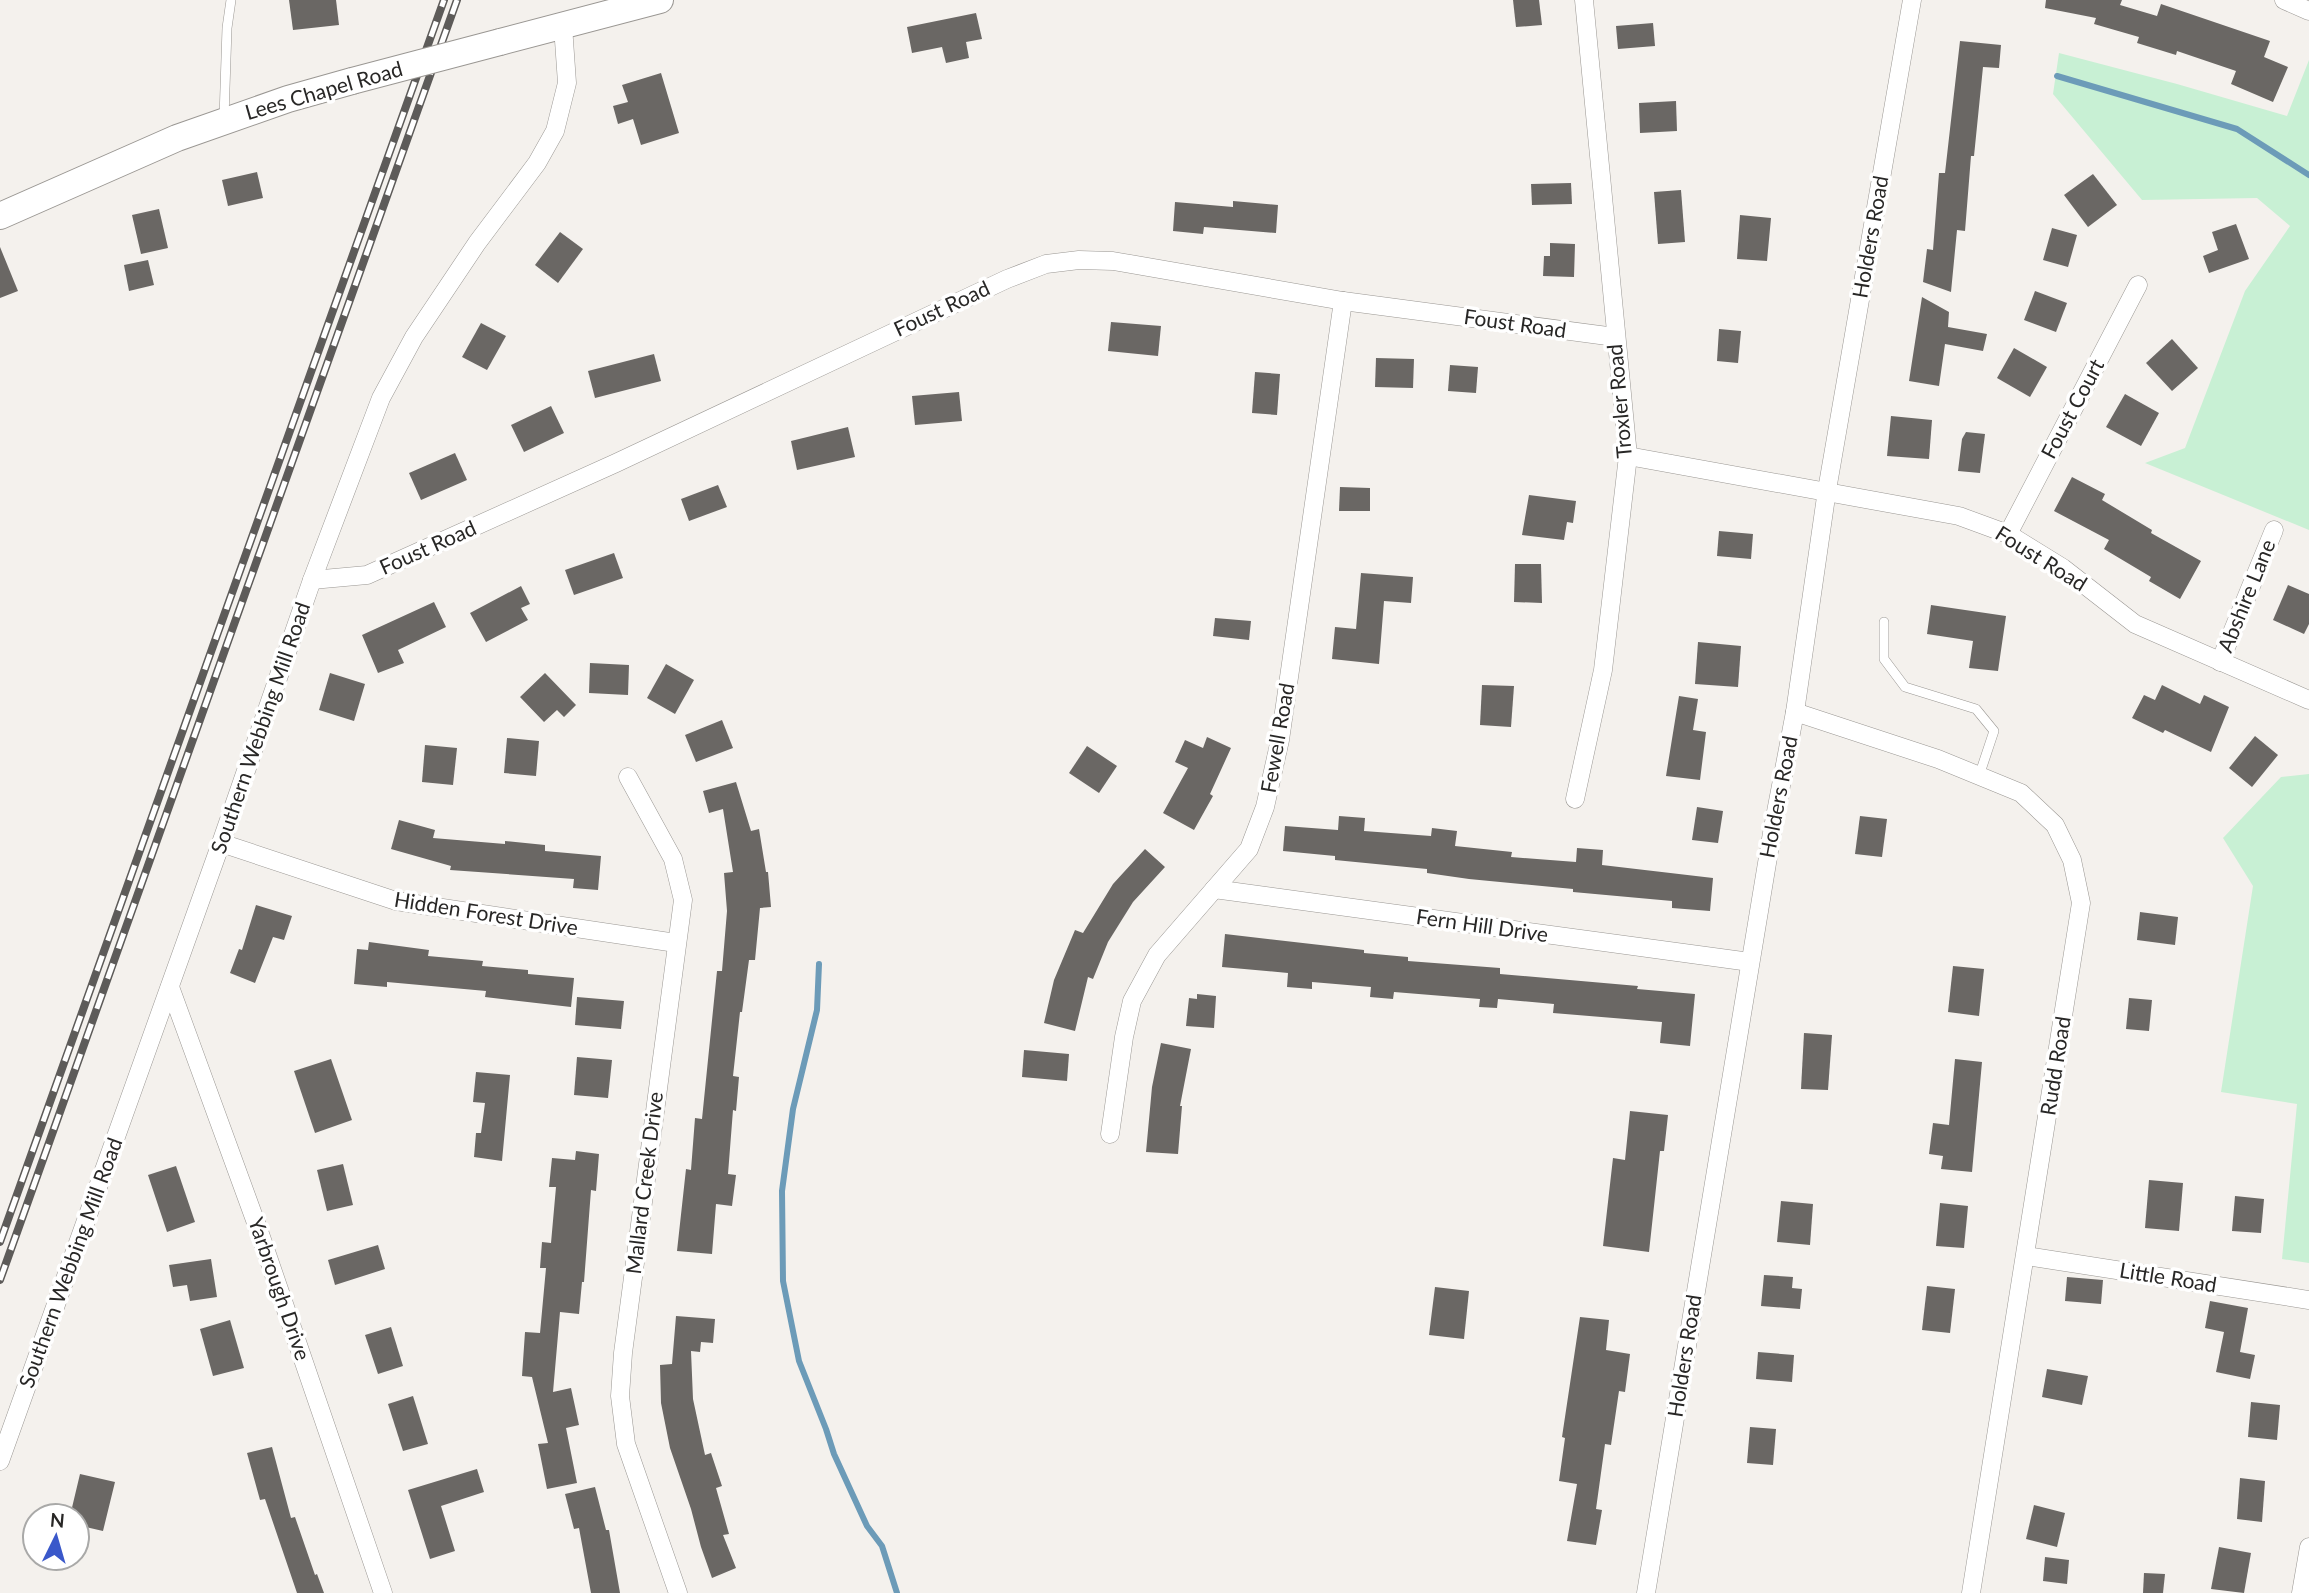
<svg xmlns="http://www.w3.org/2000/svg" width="2309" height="1593" viewBox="0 0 2309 1593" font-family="Lato,sans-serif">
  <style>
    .green { fill: #c8f0d4 }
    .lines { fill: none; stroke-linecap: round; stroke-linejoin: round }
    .stream { stroke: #6c9bb8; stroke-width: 6 }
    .building { fill: #6a6764 }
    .service-casing { stroke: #9a9793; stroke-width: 10 }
    .minor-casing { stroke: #9a9793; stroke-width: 19 }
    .secondary-casing { stroke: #9a9793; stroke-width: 28 }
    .service { stroke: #fff; stroke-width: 9 }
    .minor { stroke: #fff; stroke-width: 18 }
    .secondary { stroke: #fff; stroke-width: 26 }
    .rail-casing { stroke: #5d5b59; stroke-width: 8 }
    .rail { stroke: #fff; stroke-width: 5; stroke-dasharray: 16; stroke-linecap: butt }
    .secondary-bridge-casing { stroke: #9a9793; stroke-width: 28; stroke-linecap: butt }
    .secondary-bridge { stroke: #fff; stroke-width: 26 }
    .labels { text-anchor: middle; stroke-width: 7; stroke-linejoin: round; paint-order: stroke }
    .street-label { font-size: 21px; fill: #282726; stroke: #fff }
  </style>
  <rect width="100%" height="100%" fill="#f4f1ed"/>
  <g class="green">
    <polygon points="2059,53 2177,84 2287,116 2309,60 2309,530 2145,463 2185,448 2245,291 2290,226 2257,198 2142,200 2053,94"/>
    <polygon points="2309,774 2309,1263 2282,1259 2297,1104 2221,1092 2253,886 2223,838 2281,777"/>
  </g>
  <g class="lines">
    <g class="stream">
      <polyline points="2057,76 2237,129 2309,175"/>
      <polyline points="819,964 817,1010 793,1109 782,1191 783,1281 799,1361 826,1429 834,1454 867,1526 882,1546 897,1593"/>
    </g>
  </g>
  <g class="building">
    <polygon points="289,0 336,0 339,25 293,30"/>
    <polygon points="1513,0 1539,0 1542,25 1516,27"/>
    <polygon points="2046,0 2122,0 2120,5 2157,16 2161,4 2270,41 2264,57 2288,67 2273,102 2231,84 2236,71 2177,51 2176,55 2137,43 2139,37 2094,24 2096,18 2045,8"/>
    <polygon points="976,13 982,39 966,42 969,58 946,63 942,47 912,53 907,27"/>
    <polygon points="1653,23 1655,46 1618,49 1616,26"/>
    <polygon points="1960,41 2001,45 1999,68 1983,67 1974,156 1971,156 1965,231 1957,230 1951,292 1923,282 1927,249 1933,250 1939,173 1945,173"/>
    <polygon points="661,73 679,133 641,145 633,119 618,124 613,106 628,102 622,85"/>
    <polygon points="1676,101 1677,131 1640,133 1639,103"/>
    <polygon points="257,172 263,198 228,206 222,180"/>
    <polygon points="2093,174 2117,205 2088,227 2064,195"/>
    <polygon points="1571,183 1572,204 1532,205 1531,184"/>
    <polygon points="1681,190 1685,242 1658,244 1654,192"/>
    <polygon points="1233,201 1278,205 1276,233 1204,227 1203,234 1173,231 1175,202 1233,207"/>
    <polygon points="159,209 168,248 141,254 132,215"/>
    <polygon points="1740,215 1771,218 1767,261 1737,259"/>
    <polygon points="2236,224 2249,259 2209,273 2203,256 2218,250 2212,232"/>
    <polygon points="2052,228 2077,235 2068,267 2043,260"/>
    <polygon points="560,232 583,249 558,283 535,265"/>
    <polygon points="1550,243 1575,244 1574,277 1543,276 1544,256 1550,256"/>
    <polygon points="0,247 18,291 0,298"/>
    <polygon points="148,260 154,285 129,291 124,265"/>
    <polygon points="2035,291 2067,303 2056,332 2024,320"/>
    <polygon points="1922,297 1949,312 1948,327 1987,334 1983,351 1945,344 1939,386 1909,381"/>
    <polygon points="1111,322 1161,326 1158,356 1108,351"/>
    <polygon points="481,323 506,336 487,370 462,357"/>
    <polygon points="1719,329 1741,331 1738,363 1717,361"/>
    <polygon points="2172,339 2198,368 2172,391 2146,363"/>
    <polygon points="2014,348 2047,367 2030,397 1997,378"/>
    <polygon points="654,354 661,381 595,398 588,371"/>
    <polygon points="1376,358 1414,359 1413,388 1375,387"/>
    <polygon points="1450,365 1478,367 1476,393 1448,391"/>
    <polygon points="1255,372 1280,374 1277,415 1252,413"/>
    <polygon points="959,392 962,421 915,425 912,396"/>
    <polygon points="2125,394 2159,413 2141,446 2106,427"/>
    <polygon points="551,406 564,433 524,452 511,425"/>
    <polygon points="1891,416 1932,420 1929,459 1887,456"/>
    <polygon points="848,427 855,457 797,470 791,441"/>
    <polygon points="1966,432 1985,434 1980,473 1958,471 1962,439"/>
    <polygon points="455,453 467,480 421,500 409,473"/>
    <polygon points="2072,477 2105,494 2102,500 2152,530 2151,533 2201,561 2180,599 2149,581 2151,577 2104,549 2109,540 2054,511"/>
    <polygon points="718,485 727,507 689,521 681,499"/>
    <polygon points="1340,487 1370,488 1370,511 1339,511"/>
    <polygon points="1529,495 1576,501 1573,523 1567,522 1564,540 1522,535"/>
    <polygon points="1719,531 1753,534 1751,559 1717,556"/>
    <polygon points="614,553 623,578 574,595 565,570"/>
    <polygon points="1515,564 1541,564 1542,603 1514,602"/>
    <polygon points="1361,573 1413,577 1411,603 1384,601 1379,664 1332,659 1335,627 1356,629"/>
    <polygon points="2288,585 2309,594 2309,624 2304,634 2273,620"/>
    <polygon points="521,586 530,604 521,608 528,620 486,642 470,613"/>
    <polygon points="434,602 446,627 398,650 404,663 378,673 362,635"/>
    <polygon points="1931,605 2006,616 1998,671 1969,668 1973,641 1927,634"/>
    <polygon points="1215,618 1251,621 1249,640 1213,636"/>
    <polygon points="1698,642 1741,646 1738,687 1695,684"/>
    <polygon points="590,663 629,665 628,695 589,693"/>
    <polygon points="666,664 694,680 675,714 647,698"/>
    <polygon points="330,673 365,684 354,721 319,710"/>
    <polygon points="545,673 576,705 564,717 557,710 544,722 520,697"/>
    <polygon points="1482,685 1514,686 1511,727 1480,725"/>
    <polygon points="2162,685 2200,704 2204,695 2229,707 2211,752 2165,730 2163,733 2132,718 2144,695 2155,700"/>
    <polygon points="1679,696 1698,699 1693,730 1706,732 1700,780 1666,776"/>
    <polygon points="722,720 733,748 696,762 685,735"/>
    <polygon points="2255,736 2278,755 2252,787 2229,768"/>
    <polygon points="1207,737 1231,748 1210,794 1213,796 1194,830 1163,813 1188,768 1175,762 1185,740 1203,748"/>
    <polygon points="507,738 539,741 536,776 504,773"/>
    <polygon points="425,745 457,748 453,785 422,782"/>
    <polygon points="1087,746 1117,766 1099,793 1069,773"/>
    <polygon points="736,782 751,831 759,829 766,872 768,872 771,907 760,908 755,960 749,960 742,1012 740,1012 733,1076 739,1077 736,1111 733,1110 728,1174 736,1175 732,1206 716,1204 712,1254 677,1251 686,1169 691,1170 695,1118 702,1119 717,971 722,971 727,911 724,873 733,872 723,809 709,813 703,791"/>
    <polygon points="1697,807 1723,811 1718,843 1692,840"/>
    <polygon points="1339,816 1365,818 1364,831 1431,836 1432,828 1457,831 1455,846 1512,852 1511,857 1576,862 1577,848 1603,850 1602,865 1713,878 1710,911 1672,908 1672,901 1573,892 1573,889 1469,879 1427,873 1427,869 1335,860 1335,856 1283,851 1285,826 1338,830"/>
    <polygon points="1860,816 1887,819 1882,857 1855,854"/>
    <polygon points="399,820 435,830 433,838 505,844 505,841 545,845 545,851 601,856 598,890 573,888 574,879 450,870 451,866 391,849"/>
    <polygon points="1145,849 1165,867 1133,902 1108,942 1093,979 1088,977 1075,1031 1044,1023 1054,980 1075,930 1083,933 1113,884"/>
    <polygon points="256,905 292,916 284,940 273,937 255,983 230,973 239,949 242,950"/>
    <polygon points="2140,912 2178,917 2175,945 2137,940"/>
    <polygon points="1225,934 1364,950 1364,953 1408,957 1408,961 1500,968 1500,974 1638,986 1637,989 1695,994 1690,1046 1660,1043 1662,1022 1553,1013 1554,1004 1498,999 1497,1008 1479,1007 1480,999 1394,992 1393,999 1370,997 1371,987 1312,982 1312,989 1287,987 1288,973 1222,967"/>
    <polygon points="369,942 429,950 428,956 483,961 482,966 528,970 528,974 574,978 571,1007 485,997 486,991 387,982 387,987 354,984 357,949 368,950"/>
    <polygon points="1953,966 1984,969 1979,1016 1948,1012"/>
    <polygon points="1197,994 1216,996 1214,1028 1186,1026 1189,998 1197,999"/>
    <polygon points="577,997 624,1001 621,1029 575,1025"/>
    <polygon points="2129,998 2152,1000 2149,1031 2126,1029"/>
    <polygon points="1804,1033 1832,1035 1828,1090 1801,1089"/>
    <polygon points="1161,1043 1191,1049 1180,1106 1182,1106 1178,1154 1146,1152 1152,1087"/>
    <polygon points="1024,1050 1069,1054 1067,1081 1022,1077"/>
    <polygon points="577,1057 612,1060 608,1098 574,1095"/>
    <polygon points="331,1059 352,1120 315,1133 294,1071"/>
    <polygon points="1955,1059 1982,1062 1972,1172 1941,1169 1943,1156 1929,1154 1933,1123 1949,1125"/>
    <polygon points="476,1072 510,1075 502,1161 474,1157 476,1133 481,1133 485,1103 473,1102"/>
    <polygon points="1630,1111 1668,1115 1664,1151 1660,1151 1649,1252 1603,1246 1613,1158 1625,1160"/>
    <polygon points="576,1151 599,1154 596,1191 591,1190 584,1282 582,1282 579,1314 560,1312 553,1392 571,1388 579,1425 566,1428 577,1483 547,1489 538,1444 548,1443 532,1377 522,1376 525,1332 540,1333 546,1268 540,1268 542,1242 551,1243 556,1187 549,1187 552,1158 575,1160"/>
    <polygon points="343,1164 353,1205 327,1211 317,1170"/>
    <polygon points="176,1166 195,1222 167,1232 148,1175"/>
    <polygon points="2149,1180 2183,1183 2179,1231 2145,1228"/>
    <polygon points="2235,1196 2264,1199 2261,1233 2232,1231"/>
    <polygon points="1781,1201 1813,1204 1810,1245 1777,1242"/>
    <polygon points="1940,1203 1968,1206 1964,1248 1936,1246"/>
    <polygon points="378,1245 385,1269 335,1285 328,1260"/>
    <polygon points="211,1259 217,1297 190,1301 187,1285 173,1287 169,1265"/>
    <polygon points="1764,1275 1793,1277 1792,1288 1802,1289 1800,1309 1761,1306"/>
    <polygon points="2067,1277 2103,1280 2101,1304 2065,1301"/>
    <polygon points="1927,1286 1955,1289 1950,1333 1922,1330"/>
    <polygon points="1435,1287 1469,1291 1464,1339 1429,1335"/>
    <polygon points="2210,1301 2248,1308 2240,1352 2255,1355 2250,1379 2216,1372 2224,1332 2205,1328"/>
    <polygon points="676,1316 715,1319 713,1343 701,1342 700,1352 691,1351 693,1399 705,1455 711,1453 722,1486 716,1488 729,1534 723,1535 736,1568 712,1578 701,1547 691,1509 670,1448 661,1403 660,1365 672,1364"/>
    <polygon points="1580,1317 1609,1320 1606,1350 1630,1354 1625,1392 1619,1391 1611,1445 1605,1444 1596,1509 1602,1510 1596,1545 1567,1541 1577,1484 1559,1481 1565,1438 1562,1437"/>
    <polygon points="230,1320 244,1368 213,1376 200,1329"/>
    <polygon points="391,1327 403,1366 378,1374 365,1335"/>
    <polygon points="1758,1352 1794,1355 1792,1382 1756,1379"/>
    <polygon points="2047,1369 2088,1376 2082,1405 2042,1397"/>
    <polygon points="413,1396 428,1444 403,1451 388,1404"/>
    <polygon points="2251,1402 2280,1405 2277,1440 2248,1437"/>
    <polygon points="1750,1427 1776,1429 1773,1465 1747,1463"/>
    <polygon points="272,1447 291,1518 295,1517 315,1575 317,1574 324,1593 297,1593 265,1499 260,1500 247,1453"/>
    <polygon points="477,1469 484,1492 441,1506 455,1551 430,1559 408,1490"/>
    <polygon points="80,1474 115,1482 103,1531 77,1525 77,1516 70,1516"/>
    <polygon points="2240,1478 2265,1481 2262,1522 2237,1519"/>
    <polygon points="595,1487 606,1530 609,1530 620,1593 591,1593 579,1528 574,1529 565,1494"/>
    <polygon points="2034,1505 2065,1513 2057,1547 2026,1539"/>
    <polygon points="2219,1547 2251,1553 2244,1593 2211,1589"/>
    <polygon points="2045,1557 2069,1560 2067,1584 2043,1581"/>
    <polygon points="2144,1573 2165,1574 2163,1593 2143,1593"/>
  </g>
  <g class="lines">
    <g class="service-casing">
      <g id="service">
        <polyline points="224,118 227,28 231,0"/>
        <polyline points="1884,622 1884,659 1905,687 1976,709 1994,731 1979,776"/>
      </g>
    </g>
    <g class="minor-casing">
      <g id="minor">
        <polyline points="2284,0 2309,11"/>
        <polyline points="1628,456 1959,516 2008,534 2063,568 2135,624 2309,700"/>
        <polyline points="2008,534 2138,285"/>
        <polyline points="312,580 367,575 616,463 1007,279 1046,264 1079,260 1113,261 1343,301 1615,337"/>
        <polyline points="2220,662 2274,530"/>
        <polyline points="1795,712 1938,759 2021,793 2055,825 2072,860 2081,903 1971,1593"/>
        <polyline points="628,777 673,859 683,900 623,1353 620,1396 626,1444 678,1593"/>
        <polyline points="1575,799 1603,670 1628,456 1584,0"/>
        <polyline points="221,843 396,901 676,943"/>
        <polyline points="1214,889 1750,962"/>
        <polyline points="170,987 259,1231 383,1593"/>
        <polyline points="1110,1134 1124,1037 1132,1001 1157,955 1249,849 1265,807 1280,740 1343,301"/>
        <polyline points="2026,1256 2309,1300"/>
        <polyline points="0,1461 221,843 312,580 381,398 414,337 477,243 537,163 555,131 567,83 563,26"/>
        <polyline points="1646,1593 1772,833 1795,712 1827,490 1912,0"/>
        <polyline points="2301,1593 2309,1547"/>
      </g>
    </g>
    <g class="secondary-casing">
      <g id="secondary">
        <polyline points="500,42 660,0"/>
        <polyline points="0,216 177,138 288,99 352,81"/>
      </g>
    </g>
    <use href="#service" class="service"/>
    <use href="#minor" class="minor"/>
    <use href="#secondary" class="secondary"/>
    <g class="rail-casing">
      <g id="rail">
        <polyline points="0,1242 444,0"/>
        <polyline points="0,1280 457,0"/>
      </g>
    </g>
    <use href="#rail" class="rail"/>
    <g class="secondary-bridge-casing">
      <polyline id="secondary-bridge" points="352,81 500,42"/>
    </g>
    <use href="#secondary-bridge" class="secondary-bridge"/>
  </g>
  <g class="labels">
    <g class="street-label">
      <text transform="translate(324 91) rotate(-16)" y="7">Lees Chapel Road</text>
      <text transform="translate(1871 237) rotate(-80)" y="7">Holders Road</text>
      <text transform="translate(942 309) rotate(-25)" y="7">Foust Road</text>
      <text transform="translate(1515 324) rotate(8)" y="7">Foust Road</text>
      <text transform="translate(1620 401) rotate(-95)" y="7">Troxler Road</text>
      <text transform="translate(2073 409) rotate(-62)" y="7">Foust Court</text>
      <text transform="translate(428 548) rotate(-24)" y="7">Foust Road</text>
      <text transform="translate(2041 559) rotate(32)" y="7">Foust Road</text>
      <text transform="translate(2247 596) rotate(-68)" y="7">Abshire Lane</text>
      <text transform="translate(261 728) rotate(-71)" y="7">Southern Webbing Mill Road</text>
      <text transform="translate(1278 738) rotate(-80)" y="7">Fewell Road</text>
      <text transform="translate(1779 797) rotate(-79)" y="7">Holders Road</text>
      <text transform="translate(486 914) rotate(9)" y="7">Hidden Forest Drive</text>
      <text transform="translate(1482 926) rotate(8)" y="7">Fern Hill Drive</text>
      <text transform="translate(2056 1066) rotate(-81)" y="7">Rudd Road</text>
      <text transform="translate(645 1183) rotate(-83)" y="7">Mallard Creek Drive</text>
      <text transform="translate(71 1263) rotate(-70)" y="7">Southern Webbing Mill Road</text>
      <text transform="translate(2168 1278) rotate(9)" y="7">Little Road</text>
      <text transform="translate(279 1289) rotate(71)" y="7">Yarbrough Drive</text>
      <text transform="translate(1685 1356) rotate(-81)" y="7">Holders Road</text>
    </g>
  </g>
  <g transform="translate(56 1537) rotate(5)"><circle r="33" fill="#ffffff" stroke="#a9a9a8" stroke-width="2"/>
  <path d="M0-5L12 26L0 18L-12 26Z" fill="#3a58ca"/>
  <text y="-10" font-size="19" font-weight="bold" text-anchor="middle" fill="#282726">N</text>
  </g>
</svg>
